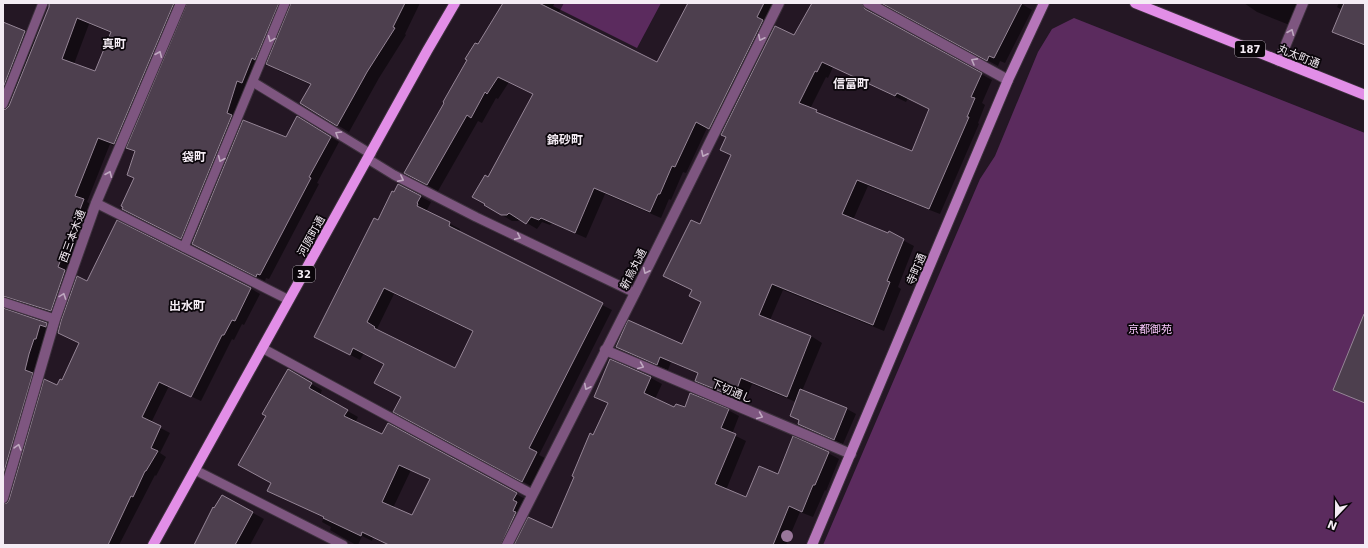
<svg xmlns="http://www.w3.org/2000/svg" width="1368" height="548" viewBox="0 0 1368 548" font-family="'DejaVu Sans','Noto Sans JP',sans-serif">
  <style>
    .green { fill: #5b2b5e }
    .shadow { fill: #0007; fill-rule: evenodd }
    .building { fill: #4d3f4e; stroke: #958596; fill-rule: evenodd }
    .lines { fill: none; stroke-linecap: round; stroke-linejoin: round }
    .lane-casing { stroke: #3d313d; stroke-width: 11 }
    .street-casing { stroke: #3d313d; stroke-width: 12 }
    .secondary-casing { stroke: #3d313d; stroke-width: 12 }
    .primary-casing { stroke: #3d313d; stroke-width: 12 }
    .lane { stroke: #7e5680; stroke-width: 9 }
    .street { stroke: #7e5680; stroke-width: 10 }
    .secondary { stroke: #b676ba; stroke-width: 10 }
    .primary { stroke: #e28ee7; stroke-width: 10 }
    .tree { fill: #99779a }
    .oneway { stroke: #bfa8c0 }
    .labels { text-anchor: middle; stroke-width: 3.5; stroke-linejoin: round; paint-order: stroke }
    .shield { fill: #0a050a; stroke: #aea7ae; stroke-width: 1 }
    .shield-label { font-size: 10px; font-weight: bold; fill: #f4ecf4 }
    .street-label { font-size: 11px; fill: #f4ecf4; stroke: #0a050a }
    .park-label { font-size: 11px; fill: #f8c6fb; stroke: #0a050a }
    .neighbourhood-label { font-size: 12px; font-weight: bold; fill: #f4ecf4; stroke: #0a050a }
  </style>
  <rect width="100%" height="100%" fill="#241724"/>
  <g class="green">
    <polygon points="555,3 661,3 637,48 553,6"/>
    <polygon points="1074,18 1365,133 1365,545 823,545 980,179 995,156 1038,52 1052,29"/>
  </g>
  <g class="shadow">
    <path d="M51,3h369l-15,31 1,1 -27,43 -30,54 -48,-29 10,-18 -32,-14 -11,-7 -1,2 -3,-2 -10,25 -16,31 48,19 12,-21 41,24 -22,41 2,1 -50,95 -3,-1 -1,3 -142,-72 12,-30 -7,-4 7,-23 -8,-4 -1,2 -16,-6 -23,58 9,5 -26,67 17,8 163,6 10,6 -16,31 -2,-1 -8,16 -2,-1 -31,62 -32,-15 -18,37 19,10 -10,20 6,4 -10,19 -1,-1 -36,70h-114l10,-63 -12,-4v-357l12,-31 -12,-5v-62l22,9 11,7zM89,24l22,9 -16,40 -21,-9zM18,303l45,15 -4,13 -12,-7 -38,-13v-4zM52,331l6,2v-1l22,12 -17,37 -5,5 -21,-9z"/>
    <path d="M509,3h55l-6,11 100,49 32,-60h88l-10,21 27,12 18,-33h64l-5,7 3,6 117,64 -10,23 3,2 -7,18 1,1 -39,90 -72,-28 -15,34 35,14 1,-1 25,13 -16,41 3,2 -17,42 -101,-41 -13,30 41,16 11,7 -20,48 45,18 9,5 -13,30 -35,-15 -9,-5 1,-3 -9,-5 5,-14 -44,-18 -8,19 -37,-16 -11,-6 3,-7 -28,-12 -3,8 -40,-17 -11,-6 65,-1 20,-44 -9,-12 7,-65 32,-69 -10,-6 5,-13 -20,-9 -21,45 -3,-1 -12,28 -2,-1 -8,19 -56,-24 -19,44 -34,-15 -2,2 -8,-3 -5,7 -17,-10 -2,2h-6l-27,-16 4,-27 45,-84 -25,-12 -11,17 -2,-1 -14,25 -4,-2 -40,70 -22,-12 62,-134zM833,67l73,35 2,-4 22,12 -17,43 -86,-36 -17,-8 16,-32 2,1z"/>
    <polygon points="883,3 1020,3 1032,10 1005,63 1000,61 998,66"/>
    <polygon points="1244,3 1301,3 1292,26 1257,12"/>
    <polygon points="1339,3 1365,3 1365,46 1343,37 1334,32 1342,10 1337,7"/>
    <path d="M398,185l33,17 -4,8v2l33,17 -1,3 153,78 -73,145 8,4 -14,28 -128,-69 -3,-21 -17,-33 -21,-11 -4,7 -34,-18 52,-121zM394,294l80,38 -19,37 -78,-40z"/>
    <path d="M611,361l40,17 11,6 -7,15 20,10 53,1 11,6 -7,18 14,7 -20,49 21,8 31,-23 50,-22 11,6 -13,32 -1,-1 -12,27 -13,-5 -14,33h-397l-16,-7 -1,3 -10,-5 -4,9h-2l-26,-15 1,-3 -9,-5 2,-5 -56,-27 4,-7 -5,-67 21,-45 34,19 -2,5 38,22 -3,6 161,71 11,6 -3,17 29,12 56,-125 -14,-8zM411,470l20,10 -19,37 -19,-9z"/>
    <polygon points="222,496 264,519 250,545 194,545 208,518"/>
  </g>
  <g class="building">
    <path d="M49,3h125l-60,141 -16,-6 -23,58 9,3 -26,68 7,3 -14,41 -48,-15v-186l3,-1 3,-3 40,-99zM77,18l34,14 -16,39 -33,-12z"/>
    <polygon points="187,3 279,3 255,60 252,58 242,83 237,81 227,113 232,115 181,239 122,209 123,207 121,206 134,178 127,175 135,151 126,148"/>
    <polygon points="291,3 405,3 393,27 395,28 367,72 337,126 300,103 311,84 266,64"/>
    <polygon points="503,3 539,3 657,62 688,3 764,3 757,17 763,20 709,129 696,122 675,167 672,166 660,194 658,194 650,212 594,188 575,233 541,218 539,220 531,217 526,224 509,213 507,215 501,215 484,205 485,204 472,197 485,175 488,177 533,94 498,77 487,94 485,92 471,118 467,115 427,185 404,173 444,103 443,102 467,60 465,59 475,43 478,44"/>
    <path d="M812,3h50l3,6 117,64 -11,24 4,1 -8,19h2l-40,92 -72,-29 -15,34 46,19 1,-2 15,8 -17,42 3,1 -17,43 -101,-41 -13,31 52,21 -24,61 -46,-19 -7,19 -39,-16 3,-8 -38,-16 -3,8 -41,-18 12,-27 54,24 19,-42 -12,-6 3,-6 -29,-14 28,-56 9,4 31,-69 -11,-5 6,-13 -5,-2 54,-109 19,9zM822,62l73,34 2,-3 32,16 -17,42 -96,-39 1,-2 -18,-7 16,-32 2,1z"/>
    <polygon points="881,3 1022,3 994,58 989,56 987,61"/>
    <polygon points="1344,3 1365,3 1365,45 1332,32"/>
    <polygon points="3,22 25,31 3,88"/>
    <polygon points="297,116 331,137 309,177 311,178 260,275 257,274 256,277 192,244 243,120 286,137"/>
    <path d="M398,184l23,12 -4,7 1,1 -1,2 33,16 -1,4 154,77 -74,145 8,4 -15,30 -129,-70 8,-15 -27,-14 10,-19 -31,-16 -3,7 -36,-18 60,-119 4,2 14,-29 2,1zM384,288l89,43 -18,37 -81,-40 1,-1 -8,-5z"/>
    <polygon points="117,220 251,288 235,321 232,320 224,335 222,335 191,397 159,382 142,417 161,426 151,448 158,451 146,471 145,471 133,497 131,496 108,545 3,545 3,504 7,503 9,500 44,379 57,385 60,379 62,380 79,343 58,333 61,321 77,276 87,281"/>
    <polygon points="3,308 47,323 46,327 40,325 36,339 34,339 29,354 25,370 33,373 3,475"/>
    <polygon points="1364,314 1365,314 1365,403 1333,390"/>
    <polygon points="610,359 651,377 644,393 674,407 676,404 685,407 690,393 729,409 721,428 736,434 715,484 746,497 759,466 778,474 793,436 829,452 815,485 813,485 802,512 789,506 773,545 514,545 528,517 552,528 574,477 572,476 590,433 593,435 608,403 594,397"/>
    <path d="M288,369l24,14 -3,5 39,22 -4,6 38,18 6,-11 129,70 -4,7 4,2 -4,9 3,1 -15,33h-112l-27,-13 -1,4 -38,-18 1,-1 -57,-26 4,-8 -33,-18 28,-49 -4,-2zM399,465l31,14 -18,36 -30,-13z"/>
    <polygon points="800,389 847,408 834,440 798,424 799,420 790,416"/>
    <polygon points="222,495 253,512 235,545 194,545 213,507 214,508"/>
  </g>
  <g class="lines">
    <g class="lane-casing">
      <g id="lane">
        <polyline points="253,82 371,154"/>
        <polyline points="3,104 43,3"/>
        <polyline points="368,159 394,175 476,217 635,293"/>
        <polyline points="96,203 289,300"/>
        <polyline points="184,247 285,3"/>
        <polyline points="3,302 55,319"/>
        <polyline points="262,348 532,494"/>
        <polyline points="195,470 343,545"/>
      </g>
    </g>
    <g class="street-casing">
      <g id="street">
        <polyline points="868,3 1008,80"/>
        <polyline points="1279,61 1303,3"/>
        <polyline points="605,350 851,454"/>
        <polyline points="3,498 55,319 96,203 181,3"/>
        <polyline points="507,545 635,293 779,3"/>
      </g>
    </g>
    <g class="secondary-casing">
      <polyline id="secondary" points="812,545 1008,80 1044,3"/>
    </g>
    <g class="primary-casing">
      <g id="primary">
        <polyline points="1135,3 1365,95"/>
        <polyline points="153,545 427,51 455,3"/>
      </g>
    </g>
    <use href="#lane" class="lane"/>
    <use href="#street" class="street"/>
    <use href="#secondary" class="secondary"/>
    <use href="#primary" class="primary"/>
  </g>
  <circle class="tree" cx="787" cy="536" r="6"/>
  <defs><path id="oneway-chevron" d="M-2-3.5L2.5 0L-2 3.5" fill="none" stroke-width="1.6" stroke-linecap="round" stroke-linejoin="round"/></defs>
  <g class="oneway">
    <use href="#oneway-chevron" transform="translate(1291 32) rotate(-67)"/>
    <use href="#oneway-chevron" transform="translate(761 38) rotate(116)"/>
    <use href="#oneway-chevron" transform="translate(271 39) rotate(112)"/>
    <use href="#oneway-chevron" transform="translate(159 54) rotate(-67)"/>
    <use href="#oneway-chevron" transform="translate(974 61) rotate(-151)"/>
    <use href="#oneway-chevron" transform="translate(338 134) rotate(-149)"/>
    <use href="#oneway-chevron" transform="translate(704 154) rotate(116)"/>
    <use href="#oneway-chevron" transform="translate(221 159) rotate(113)"/>
    <use href="#oneway-chevron" transform="translate(109 174) rotate(-67)"/>
    <use href="#oneway-chevron" transform="translate(401 179) rotate(27)"/>
    <use href="#oneway-chevron" transform="translate(518 237) rotate(25)"/>
    <use href="#oneway-chevron" transform="translate(646 271) rotate(116)"/>
    <use href="#oneway-chevron" transform="translate(63 296) rotate(-70)"/>
    <use href="#oneway-chevron" transform="translate(641 366) rotate(23)"/>
    <use href="#oneway-chevron" transform="translate(587 387) rotate(117)"/>
    <use href="#oneway-chevron" transform="translate(760 416) rotate(23)"/>
    <use href="#oneway-chevron" transform="translate(18 447) rotate(-74)"/>
  </g>
  <g class="labels">
    <g class="shield">
      <rect x="1235" y="41" width="30" height="16" rx="3"/>
      <rect x="293" y="266" width="22" height="16" rx="3"/>
    </g>
    <g class="shield-label">
      <text x="1250" y="53">187</text>
      <text x="304" y="278">32</text>
    </g>
    <g class="street-label">
      <text transform="translate(1299 56) rotate(22)" y="4">丸太町通</text>
      <text transform="translate(72 236) rotate(-70)" y="4">西三本木通</text>
      <text transform="translate(311 236) rotate(-61)" y="4">河原町通</text>
      <text transform="translate(633 269) rotate(-63)" y="4">新烏丸通</text>
      <text transform="translate(916 269) rotate(-67)" y="4">寺町通</text>
      <text transform="translate(732 391) rotate(23)" y="4">下切通し</text>
    </g>
    <g class="park-label">
      <text x="1150" y="333">京都御苑</text>
    </g>
    <g class="neighbourhood-label">
      <text x="114" y="48">真町</text>
      <text x="851" y="88">信富町</text>
      <text x="565" y="144">錦砂町</text>
      <text x="194" y="161">袋町</text>
      <text x="187" y="310">出水町</text>
    </g>
  </g>
  <rect width="1368" height="548" fill="none" stroke="#f4ecf4" stroke-width="8"/>
  <g transform="translate(1336 516) rotate(202)" stroke="#0a050a" stroke-width="3" paint-order="stroke">
  <path d="M0-3L7 15L0 10L-7 15Z" fill="#f4ecf4"/>
  <text y="-6" font-size="11" font-weight="bold" text-anchor="middle" fill="#f4ecf4">N</text>
  </g>
</svg>
